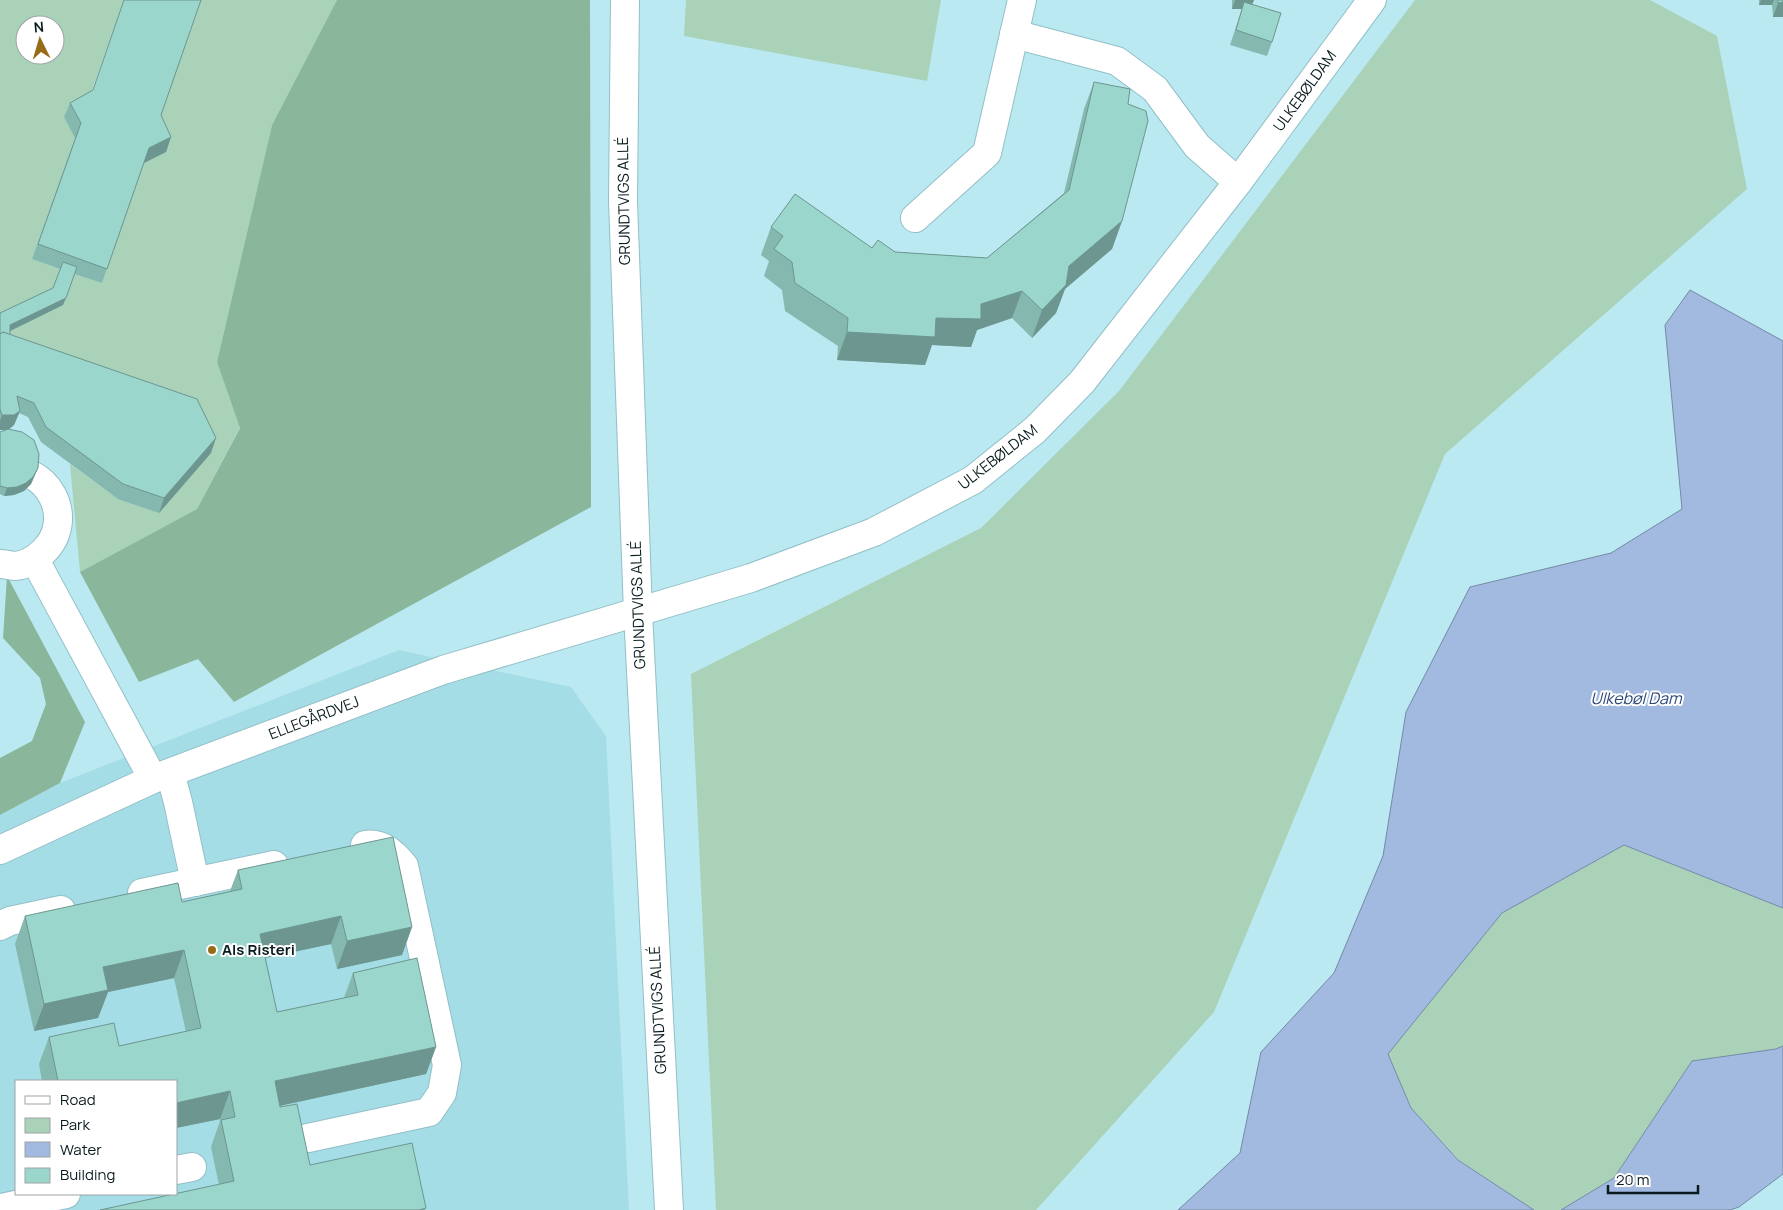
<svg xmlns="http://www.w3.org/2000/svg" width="1783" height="1210" viewBox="0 0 1783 1210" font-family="Manrope,sans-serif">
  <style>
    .built { fill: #a5dde7; fill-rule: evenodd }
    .green { fill: #aad2b9; fill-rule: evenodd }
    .forest { fill: #8ab69b }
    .water { fill: #a2b9e0; stroke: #748aa6 }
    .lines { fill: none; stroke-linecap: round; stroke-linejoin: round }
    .minor-casing { stroke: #92bfc7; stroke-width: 30 }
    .minor { stroke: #fff; stroke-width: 28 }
    .wall { fill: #85b8af }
    .shaded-wall { fill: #6c968f }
    .building { fill: #9bd6cc; stroke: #6c968f }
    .poi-dot { fill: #966c18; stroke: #fff; stroke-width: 2 }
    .labels { text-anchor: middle; stroke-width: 4; stroke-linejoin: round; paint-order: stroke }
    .street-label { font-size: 15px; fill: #091b1e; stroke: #fff }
    .poi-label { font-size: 15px; font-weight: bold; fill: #091b1e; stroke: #fff; text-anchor: start }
    .water-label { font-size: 16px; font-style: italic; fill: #2d497b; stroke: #fff }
  </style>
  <rect width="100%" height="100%" fill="#bbe9f2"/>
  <path class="built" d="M399,650l172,37 35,49 23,474h-629v-395l60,-32zM16,1081h160v113h-160z"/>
  <g class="green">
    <path d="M0,0h124l-37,104 -22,13 10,21 -43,121 28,10 -9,26 -51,24zM25,25h30v30h-30z"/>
    <polygon points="176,0 337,0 272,125 217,362 240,427 197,509 80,572 70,464 118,499 8,351 8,332 63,305 74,274 102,283 144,163 166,152 156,130"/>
    <polygon points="686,0 941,0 927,81 684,36"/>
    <polygon points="1415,0 1650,0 1717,36 1747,189 1445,454 1214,1012 1036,1210 716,1210 691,674 981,528 1119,391"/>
    <polygon points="1624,845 1783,908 1783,1046 1776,1049 1692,1061 1614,1178 1561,1210 1534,1210 1459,1160 1411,1108 1388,1054 1502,913"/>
  </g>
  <g class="forest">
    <polygon points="337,0 590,0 591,507 234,702 198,659 139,682 80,572 197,509 240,428 217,362 272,125"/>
    <polygon points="7,576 85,722 60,783 0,815 0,758 32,741 46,704 40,678 3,638"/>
  </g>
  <g class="water">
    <polygon points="1690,290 1783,341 1783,908 1624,845 1502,913 1388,1054 1411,1108 1458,1160 1534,1210 1178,1210 1240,1153 1261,1052 1334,973 1383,856 1406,712 1470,587 1611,553 1682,509 1665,325"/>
    <polygon points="1783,1046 1783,1174 1739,1207 1730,1210 1561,1210 1614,1178 1692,1061 1776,1049"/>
  </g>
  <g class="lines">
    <g class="minor-casing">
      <g id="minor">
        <polyline points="625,0 623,201 638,613 669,1210"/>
        <polyline points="1014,34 1117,61 1155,89 1197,146 1238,182"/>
        <polyline points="915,218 987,153 1022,0"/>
        <path d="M0,471c47,-10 78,48 43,81 -7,7 -17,13 -28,14 -4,0 -10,-2 -15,-2"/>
        <polyline points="35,560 153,779"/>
        <polyline points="170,773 178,802 195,882"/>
        <polyline points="0,850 153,779 443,670 751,578 874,532 973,480 1035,430 1082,382 1238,182 1372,0"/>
        <polyline points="142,893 274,865"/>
        <polyline points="0,926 10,921 61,910"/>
        <path d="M308,1138l121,-26 13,-19 5,-28 -43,-199c-10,-12 -22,-24 -39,-21"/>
        <polyline points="176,1170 192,1167"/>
        <polyline points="1,1210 1,1208 66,1194"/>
      </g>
    </g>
    <use href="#minor" class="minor"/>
  </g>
  <g class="wall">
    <polygon points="1232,0 1254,0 1252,4 1272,42 1267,56 1230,45 1242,9 1232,9"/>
    <polygon points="1759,0 1783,0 1783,17 1773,17 1772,5 1759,5"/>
    <polygon points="1094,82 1128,104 1122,221 1112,249 1065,289 1056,313 1032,338 1012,318 977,330 971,347 932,345 925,365 837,360 838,346 785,311 782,290 764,276 769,261 761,255 771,227 895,252 987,258 1064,193 1084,109"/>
    <polygon points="70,103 161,115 171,137 166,152 144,163 102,283 74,274 63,305 10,331 10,335 211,453 159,513 118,499 41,442 28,417 19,413 14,425 9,429 38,468 31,484 24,491 14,495 4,496 0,494 0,432 5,430 0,430 0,313 53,288 60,269 32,259 75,138 64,117"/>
    <polygon points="238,870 412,927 402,955 337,969 331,944 265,958 277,1012 344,998 353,973 436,1047 426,1074 280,1106 310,1165 426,1208 425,1210 100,1210 219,1185 211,1147 220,1121 220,1119 176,1128 176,1081 42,1081 39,1064 49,1037 119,1046 186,1032 174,978 108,992 98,1018 34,1031 15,944 25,916 182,902 230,891"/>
  </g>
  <g class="shaded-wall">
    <polygon points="1235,0 1254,0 1250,9 1232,9"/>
    <polygon points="1761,0 1774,0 1772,5 1759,5"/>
    <polygon points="1783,2 1783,17 1773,17 1778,3"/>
    <polygon points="171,137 166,152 144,163 149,148"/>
    <polygon points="1122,221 1112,249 1065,289 1056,313 1032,338 1042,310 1069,266"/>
    <polygon points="1022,291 1012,318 977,330 971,347 932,345 925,365 837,360 847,332 936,318"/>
    <polygon points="66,298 63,305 8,332 10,325"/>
    <polygon points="20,411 14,425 8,430 0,430 0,421 2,415"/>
    <polygon points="216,438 211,453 159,513 164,498"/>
    <polygon points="38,468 31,484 24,491 14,495 4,496 7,488"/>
    <polygon points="341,916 331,944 250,961 260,934"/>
    <polygon points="412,927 402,955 337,969 347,941"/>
    <polygon points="184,950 174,978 108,992 98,1018 34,1031 44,1004 103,967"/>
    <polygon points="436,1047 426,1074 265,1109 275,1081"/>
    <polygon points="230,1091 220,1119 176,1128 176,1103"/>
  </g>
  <g class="building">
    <polygon points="124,0 201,0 161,115 171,137 149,148 107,269 38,244 81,123 70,103 93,90"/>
    <polygon points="1778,0 1783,0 1783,2 1778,3"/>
    <polygon points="1244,2 1281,13 1272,42 1236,30"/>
    <polygon points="1094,82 1130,89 1128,104 1146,111 1148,121 1122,221 1069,266 1066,285 1042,310 1022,291 981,304 981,319 936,318 935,337 847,332 848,318 795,283 792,262 774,249 783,236 771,227 795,194 872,248 878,240 895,252 987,258 1069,190"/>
    <polygon points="63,262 77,267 66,298 10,325 10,335 3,332 0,334 0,313 53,288"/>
    <polygon points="3,332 197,399 216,438 164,498 123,484 46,427 34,403 17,396 20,411 14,415 2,415 0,409 0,334"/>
    <polygon points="8,429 22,432 34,440 39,454 38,468 33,477 26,483 17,487 7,488 0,486 0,432"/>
    <polygon points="393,837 412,927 347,941 341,916 260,934 277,1012 358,995 353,973 417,958 436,1047 275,1081 280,1107 297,1104 310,1165 412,1143 426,1208 419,1210 100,1210 234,1181 221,1120 235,1117 230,1091 176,1103 176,1081 58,1081 49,1037 114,1023 119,1046 201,1028 184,950 103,967 108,990 44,1004 25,916 178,883 182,902 242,889 238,870"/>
  </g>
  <circle class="poi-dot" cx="212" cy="950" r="5"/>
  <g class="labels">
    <g class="street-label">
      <text transform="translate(1305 91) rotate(-54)" y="5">ULKEBØLDAM</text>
      <text transform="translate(624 201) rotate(-91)" y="5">GRUNDTVIGS ALLÉ</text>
      <text transform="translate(998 457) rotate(-38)" y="5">ULKEBØLDAM</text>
      <text transform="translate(638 605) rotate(-92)" y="5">GRUNDTVIGS ALLÉ</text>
      <text transform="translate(314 718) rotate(-21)" y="5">ELLEGÅRDVEJ</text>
      <text transform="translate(658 1010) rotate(-93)" y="5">GRUNDTVIGS ALLÉ</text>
    </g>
    <g class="poi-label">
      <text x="222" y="955">Als Risteri</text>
    </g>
    <g class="water-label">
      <text x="1636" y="704">Ulkebøl Dam</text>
    </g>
  </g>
  <rect x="15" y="1080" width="162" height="115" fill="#ffffff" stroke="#9da4a5"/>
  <rect x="25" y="1096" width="25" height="8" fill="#ffffff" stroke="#9da4a5"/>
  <text x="60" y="1105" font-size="15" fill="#091b1e">Road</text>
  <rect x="25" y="1118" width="25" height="15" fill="#aad2b9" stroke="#9da4a5"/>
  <text x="60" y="1130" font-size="15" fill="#091b1e">Park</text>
  <rect x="25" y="1142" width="25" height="15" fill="#a2b9e0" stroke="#9da4a5"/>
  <text x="60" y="1155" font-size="15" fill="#091b1e">Water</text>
  <rect x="25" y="1168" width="25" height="15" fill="#9bd6cc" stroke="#9da4a5"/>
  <text x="60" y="1180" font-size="15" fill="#091b1e">Building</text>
  <g transform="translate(40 40) rotate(355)"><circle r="24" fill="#ffffff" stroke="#9da4a5"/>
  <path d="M0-4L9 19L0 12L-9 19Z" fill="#966c18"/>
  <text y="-8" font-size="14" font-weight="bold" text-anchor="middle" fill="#091b1e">N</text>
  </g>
  <path d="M1608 1185v8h90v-8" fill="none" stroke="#091b1e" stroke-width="2.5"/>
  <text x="1616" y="1185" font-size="15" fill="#091b1e" stroke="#ffffff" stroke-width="4" paint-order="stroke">20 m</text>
</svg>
